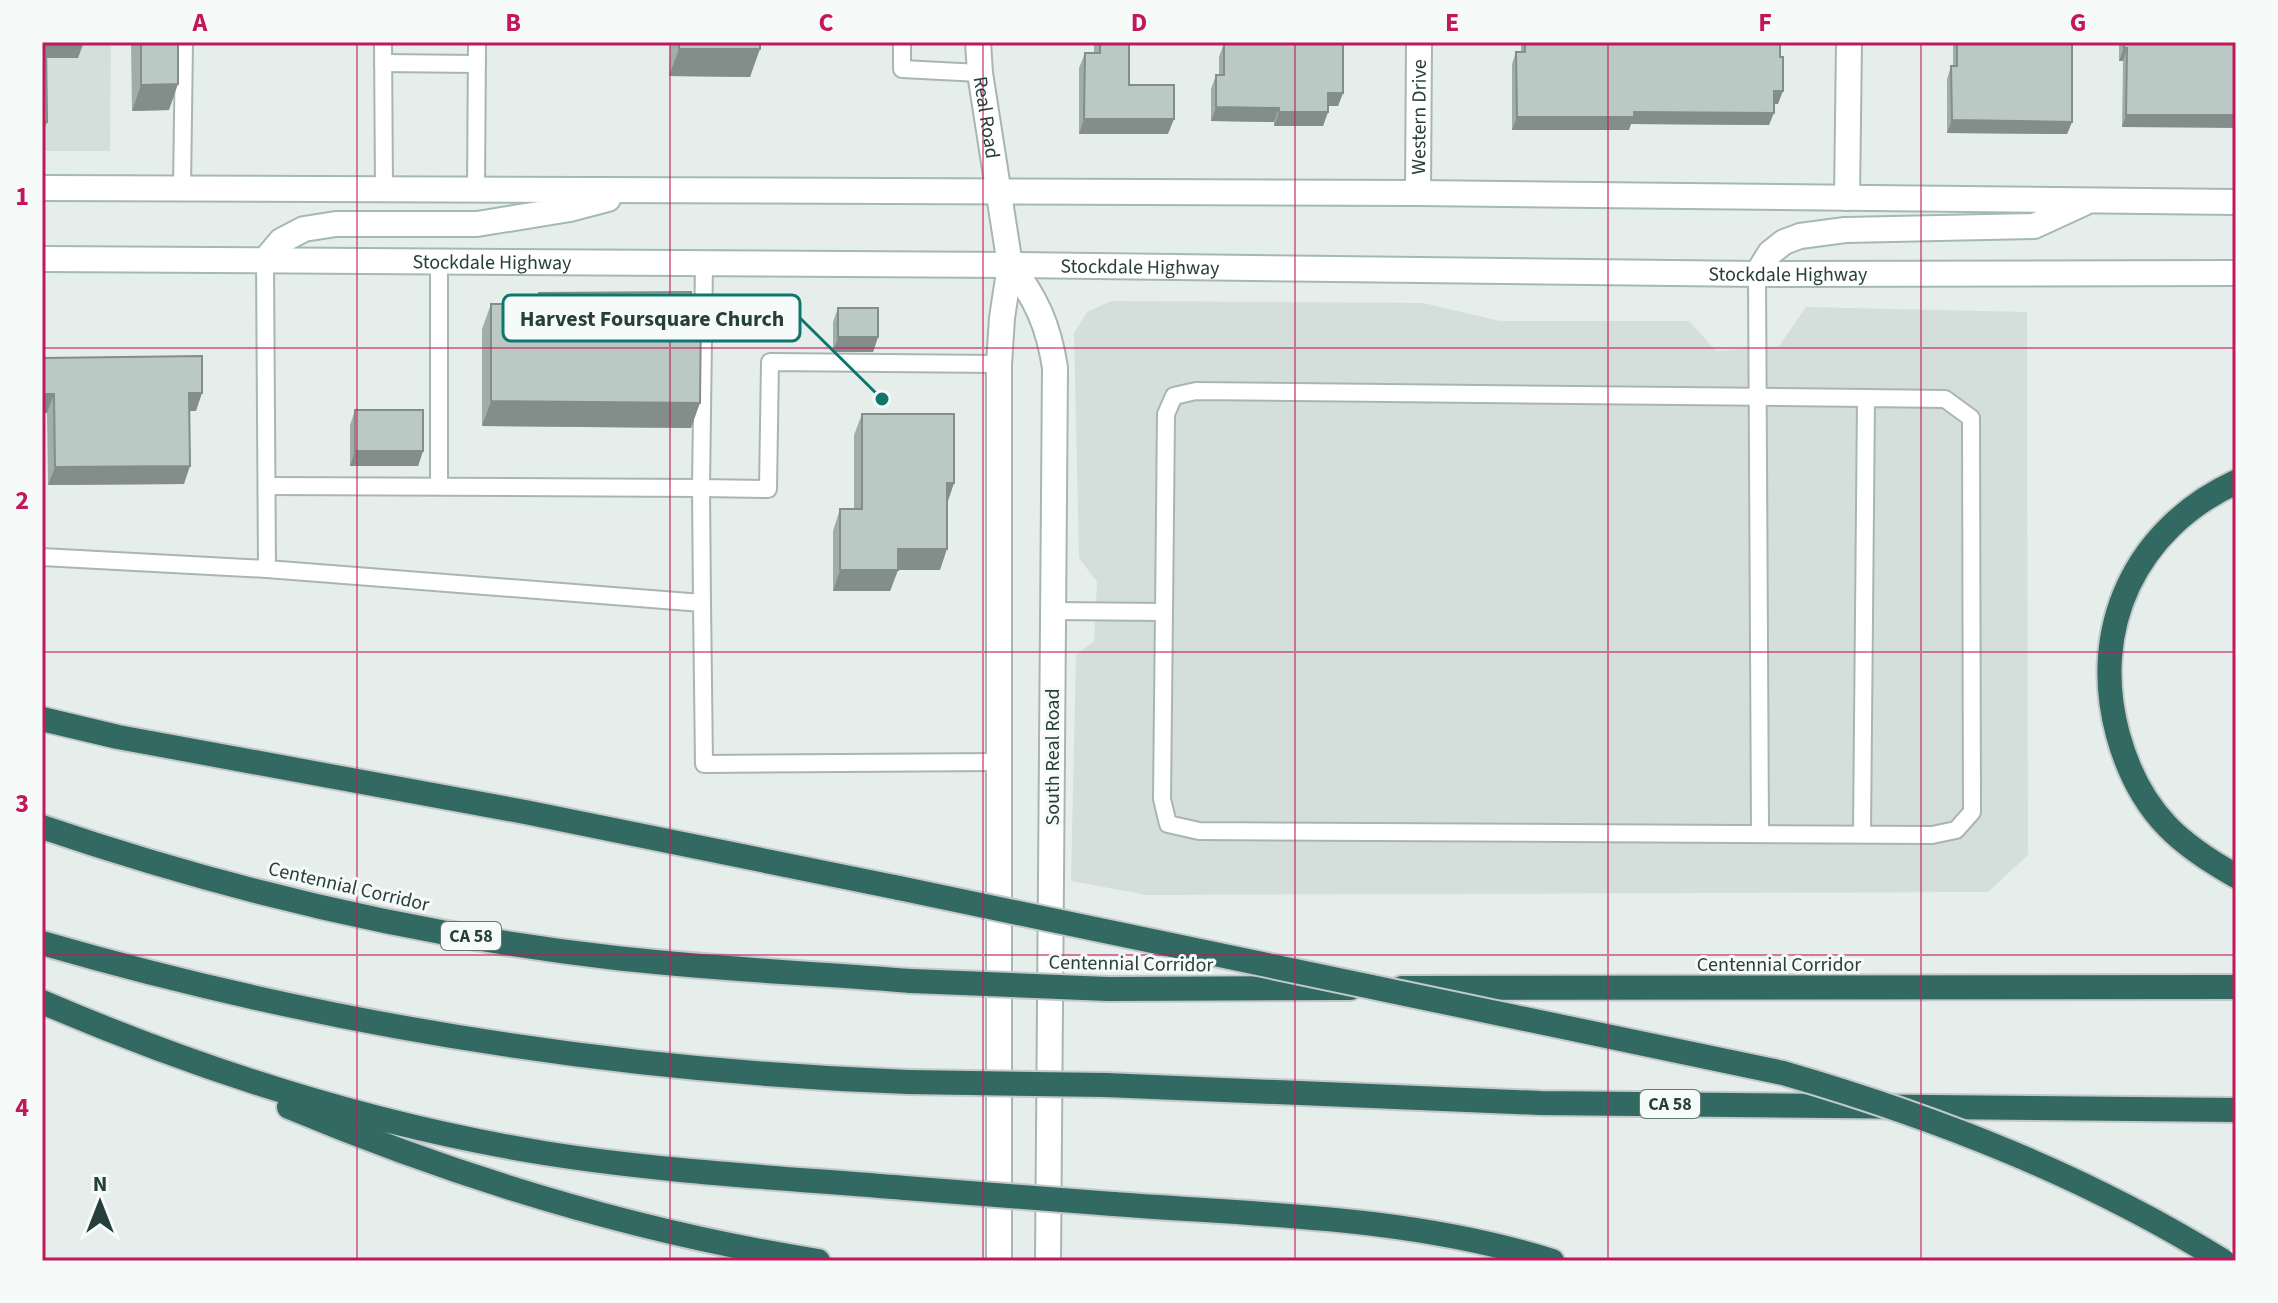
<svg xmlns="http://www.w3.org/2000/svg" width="2278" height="1303" viewBox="0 0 2278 1303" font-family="'Source Sans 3',sans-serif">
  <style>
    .built { fill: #d4deda }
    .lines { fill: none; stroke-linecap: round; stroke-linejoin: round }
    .service-casing { stroke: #a8b6b2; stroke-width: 20 }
    .minor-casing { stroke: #a8b6b2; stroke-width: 28 }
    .tertiary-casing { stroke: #a8b6b2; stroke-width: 28 }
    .secondary-casing { stroke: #a4b9b3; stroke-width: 28 }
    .motorway-casing { stroke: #c2c9c8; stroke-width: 28 }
    .service { stroke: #fff; stroke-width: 16 }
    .minor { stroke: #fff; stroke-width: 24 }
    .tertiary { stroke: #fff; stroke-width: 24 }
    .secondary { stroke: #fff; stroke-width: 24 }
    .motorway { stroke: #326a63; stroke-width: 24 }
    .motorway-bridge-casing { stroke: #c2c9c8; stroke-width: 28; stroke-linecap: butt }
    .motorway-bridge { stroke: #326a63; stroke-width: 24 }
    .wall { fill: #a1ada9 }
    .shaded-wall { fill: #838d89 }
    .building { fill: #bbc9c4; stroke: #838d89; stroke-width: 2 }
    .grid { fill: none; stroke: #c2185b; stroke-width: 2; stroke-opacity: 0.55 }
    .labels { text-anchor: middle; stroke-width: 6; stroke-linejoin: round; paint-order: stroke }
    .shield { fill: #f6faf9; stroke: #647773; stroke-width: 2 }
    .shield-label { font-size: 18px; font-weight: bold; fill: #253f3a }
    .street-label { font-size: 20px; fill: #253f3a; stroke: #f6faf9 }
    .leader { fill: none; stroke: #0f766e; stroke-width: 3 }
    .callout-dot { fill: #0f766e; stroke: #f6faf9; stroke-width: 3 }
    .callout { fill: #f6faf9; stroke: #0f766e; stroke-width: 3 }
    .callout-label { font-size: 22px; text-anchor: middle; font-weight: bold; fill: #253f3a }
    .neatline { fill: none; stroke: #c2185b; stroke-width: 3 }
    .grid-label { font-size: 26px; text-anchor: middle; font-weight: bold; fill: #c2185b }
  </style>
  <rect width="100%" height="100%" fill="#e6eeeb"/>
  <g class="built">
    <polygon points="42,42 111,42 110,151 42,151"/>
    <polygon points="1111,301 1423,303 1500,321 1689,321 1716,351 1779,346 1806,307 2027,312 2028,855 1988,892 1147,895 1071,881 1076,655 1094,641 1097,582 1079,558 1074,333 1087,312"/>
  </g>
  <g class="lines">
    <g class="service-casing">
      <g id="service">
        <polyline points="383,42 384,189"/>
        <polyline points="902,42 902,69 980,73"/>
        <polyline points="383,63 477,64"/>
        <polyline points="182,189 184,42"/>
        <polyline points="476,191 477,42"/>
        <polyline points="265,260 267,569 702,603 704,764 999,762"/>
        <polyline points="439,262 439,486"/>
        <polyline points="704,263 701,488 768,489 770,362 999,364"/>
        <polyline points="1757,274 1760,832"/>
        <polyline points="267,486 701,488 702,603"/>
        <polyline points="42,557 267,569"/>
        <polyline points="1053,611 1164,612 1162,799 1168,824 1199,831 1932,835 1956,830 1972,812 1971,418 1945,399 1866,398 1862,833"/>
        <polyline points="1164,612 1166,414 1174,396 1196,391 1866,398"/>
      </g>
    </g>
    <g class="minor-casing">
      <g id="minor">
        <path id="s1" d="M1418,193l1,-151"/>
        <polyline points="1847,198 1849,42"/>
      </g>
    </g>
    <g class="tertiary-casing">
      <g id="tertiary">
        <path id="s2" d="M978,42l2,31 30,192 -8,53 -3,46v897"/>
        <path d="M1010,265c26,32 39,62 45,103l-7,893"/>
      </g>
    </g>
    <g class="secondary-casing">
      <g id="secondary">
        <polyline points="42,188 1418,193 2236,202"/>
        <path id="s3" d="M42,259l968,6 747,9 479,-1"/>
        <polyline points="265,260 281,241 304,229 336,224 477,224 570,209 608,199"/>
        <polyline points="1757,274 1770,253 1784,242 1800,236 1845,230 2034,226 2084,203"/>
      </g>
    </g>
    <g class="motorway-casing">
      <g id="motorway">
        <path d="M2236,482c-101,47 -147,146 -118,253 9,33 25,66 49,91 20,21 44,36 69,50"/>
        <polyline points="42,719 118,737 525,812 899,888"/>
        <path d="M42,827c182,62 375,108 566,130 101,12 202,16 303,24"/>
        <path d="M42,943c283,82 572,128 866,139"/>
        <polyline points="1402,988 2236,987"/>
        <polyline points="1108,989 1350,988"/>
        <path d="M42,1002c161,69 329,123 502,151 119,19 241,25 361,35"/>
        <polyline points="1105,1085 1540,1103 2236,1110"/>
        <path d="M289,1107c170,71 347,125 529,154"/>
        <path d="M1113,1204c146,11 298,12 439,57"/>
      </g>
    </g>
    <use href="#service" class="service"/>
    <use href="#minor" class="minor"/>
    <use href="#tertiary" class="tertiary"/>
    <use href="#secondary" class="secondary"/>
    <use href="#motorway" class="motorway"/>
    <g class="motorway-bridge-casing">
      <g id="motorway-bridge">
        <path d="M899,888l884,185c155,45 303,103 440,188"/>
        <polyline points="911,981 1108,989"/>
        <polyline points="908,1082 1105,1085"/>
        <polyline points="905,1188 1113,1204"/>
      </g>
    </g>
    <use href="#motorway-bridge" class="motorway-bridge"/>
  </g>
  <g class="wall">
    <polygon points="131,42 178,42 169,110 132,111"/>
    <polygon points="670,42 760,42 750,77 669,76"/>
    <polygon points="1094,42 1129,42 1129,85 1168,134 1079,134 1079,68 1085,53 1094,53"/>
    <polygon points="1226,42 1343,42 1343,93 1338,106 1328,106 1328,112 1323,126 1274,126 1274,122 1211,121 1211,89 1216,75 1219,75 1219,57 1224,43 1226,43"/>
    <polygon points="1521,42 1780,42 1778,104 1774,104 1769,125 1631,124 1629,130 1512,130 1512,64 1516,52 1521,52"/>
    <polygon points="1953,42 2072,42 2072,122 2067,134 1947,133 1947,79 1951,66 1953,66"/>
    <polygon points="2119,42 2236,42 2122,127 2123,61 2119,61"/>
    <polygon points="539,293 691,428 482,426 482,329 491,304 535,304"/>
    <polygon points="838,308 878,337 873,352 833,352 833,322"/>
    <polygon points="43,358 196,411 189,411 184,484 48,485 47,413 42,413"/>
    <polygon points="355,410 423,451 418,466 350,466 350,425"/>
    <polygon points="862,414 954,483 947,502 940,570 898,570 890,591 833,591 833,531 840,509 854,509 854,435"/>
  </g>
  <g class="shaded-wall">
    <polygon points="44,42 84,42 78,58 42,58"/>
    <polygon points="2124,48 2127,48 2123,61 2119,61"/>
    <polygon points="679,49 760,49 750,77 669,76"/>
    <polygon points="178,84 169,110 132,111 141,85"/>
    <polygon points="1774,91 1783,91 1778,104 1769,104"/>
    <polygon points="1328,93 1343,93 1338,106 1323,106"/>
    <polygon points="1216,107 1279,108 1274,122 1211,121"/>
    <polygon points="1279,112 1328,112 1323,126 1274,126"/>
    <polygon points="1634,112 1774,113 1769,125 1631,124 1629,130 1512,130 1517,117"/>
    <polygon points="2126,115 2236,115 2236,128 2122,127"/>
    <polygon points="1084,119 1174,119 1168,134 1079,134"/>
    <polygon points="1952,120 2072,122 2067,134 1947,133"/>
    <polygon points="42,122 47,122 42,134"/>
    <polygon points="838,337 878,337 873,352 833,352"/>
    <polygon points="189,393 202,393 196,411 183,411"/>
    <polygon points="43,394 54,394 47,413 42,413 42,398"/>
    <polygon points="491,401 700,403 691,428 482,426"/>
    <polygon points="355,451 423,451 418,466 350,466"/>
    <polygon points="190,466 184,484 48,485 55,467"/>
    <polygon points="947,483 954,483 947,504"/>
    <polygon points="898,549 947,549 940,570 898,570 890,591 833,591 840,570"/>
  </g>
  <g class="building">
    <polygon points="42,42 46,42 47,122 42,122"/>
    <polygon points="141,42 178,42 178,84 141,85"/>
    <rect x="679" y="42" width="81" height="7"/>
    <polygon points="1100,42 1129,42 1129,85 1174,85 1174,119 1084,119 1085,53 1100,53"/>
    <polygon points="1231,42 1343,42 1343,93 1328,93 1328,112 1279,112 1279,108 1216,107 1216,75 1224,75 1224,43 1231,43"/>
    <polygon points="1525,42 1780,42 1780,57 1783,57 1783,91 1774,91 1774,113 1634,112 1634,117 1517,117 1516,52 1525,52"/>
    <polygon points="1957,42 2072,42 2072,122 1952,120 1951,66 1957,66"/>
    <polygon points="2124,42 2236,42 2236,115 2126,115 2127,48 2124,48"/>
    <polygon points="691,292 691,311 701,311 700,403 491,401 491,304 539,304 539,293"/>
    <rect x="838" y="308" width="40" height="29"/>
    <polygon points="202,356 202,393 189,393 190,466 55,467 54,394 43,394 43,358"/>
    <rect x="355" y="410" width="68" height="41"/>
    <polygon points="862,414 954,414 954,483 947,483 947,549 898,549 898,570 840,570 840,509 862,509"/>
  </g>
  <path class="grid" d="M357,42v1219M670,42v1219M983,42v1219M1295,42v1219M1608,42v1219M1921,42v1219M42,348h2194M42,652h2194M42,955h2194"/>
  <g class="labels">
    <g class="shield">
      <rect x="441" y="922" width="60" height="28" rx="6"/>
      <rect x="1640" y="1090" width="60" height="28" rx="6"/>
    </g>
    <g class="shield-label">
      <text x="471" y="942">CA 58</text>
      <text x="1670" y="1110">CA 58</text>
    </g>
    <g class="street-label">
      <text dy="7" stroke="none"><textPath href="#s2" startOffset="76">Real Road</textPath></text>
      <text dy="7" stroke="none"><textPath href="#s1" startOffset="76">Western Drive</textPath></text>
      <text dy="7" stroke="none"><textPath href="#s3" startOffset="450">Stockdale Highway</textPath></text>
      <text dy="7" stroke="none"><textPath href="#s3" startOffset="1098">Stockdale Highway</textPath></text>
      <text dy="7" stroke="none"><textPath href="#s3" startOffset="1746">Stockdale Highway</textPath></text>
      <text transform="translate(1052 757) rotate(-90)" y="7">South Real Road</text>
      <text transform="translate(349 886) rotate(13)" y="7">Centennial Corridor</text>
      <text transform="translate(1131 963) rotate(1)" y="7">Centennial Corridor</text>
      <text x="1779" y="971">Centennial Corridor</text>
    </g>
  </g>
  <path class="leader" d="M882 399L800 318"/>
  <circle class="callout-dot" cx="882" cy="399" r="8"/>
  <rect class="callout" x="503" y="295" width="297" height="46" rx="8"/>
  <g class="callout-label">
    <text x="652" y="326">Harvest Foursquare Church</text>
  </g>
  <rect width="2278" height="1303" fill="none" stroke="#f6faf9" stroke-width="88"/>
  <g transform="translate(100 1203)" stroke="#f6faf9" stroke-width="6" paint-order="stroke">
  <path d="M0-6L14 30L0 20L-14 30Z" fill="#253f3a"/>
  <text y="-12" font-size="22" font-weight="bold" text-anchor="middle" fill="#253f3a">N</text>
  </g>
  <rect x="44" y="44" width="2190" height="1215" class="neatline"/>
  <g class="grid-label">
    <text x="200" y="31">A</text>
    <text x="513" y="31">B</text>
    <text x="826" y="31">C</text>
    <text x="1139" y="31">D</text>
    <text x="1452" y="31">E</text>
    <text x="1765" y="31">F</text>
    <text x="2078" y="31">G</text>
    <text x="22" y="205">1</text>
    <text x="22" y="509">2</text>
    <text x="22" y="812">3</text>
    <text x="22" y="1116">4</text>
  </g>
</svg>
